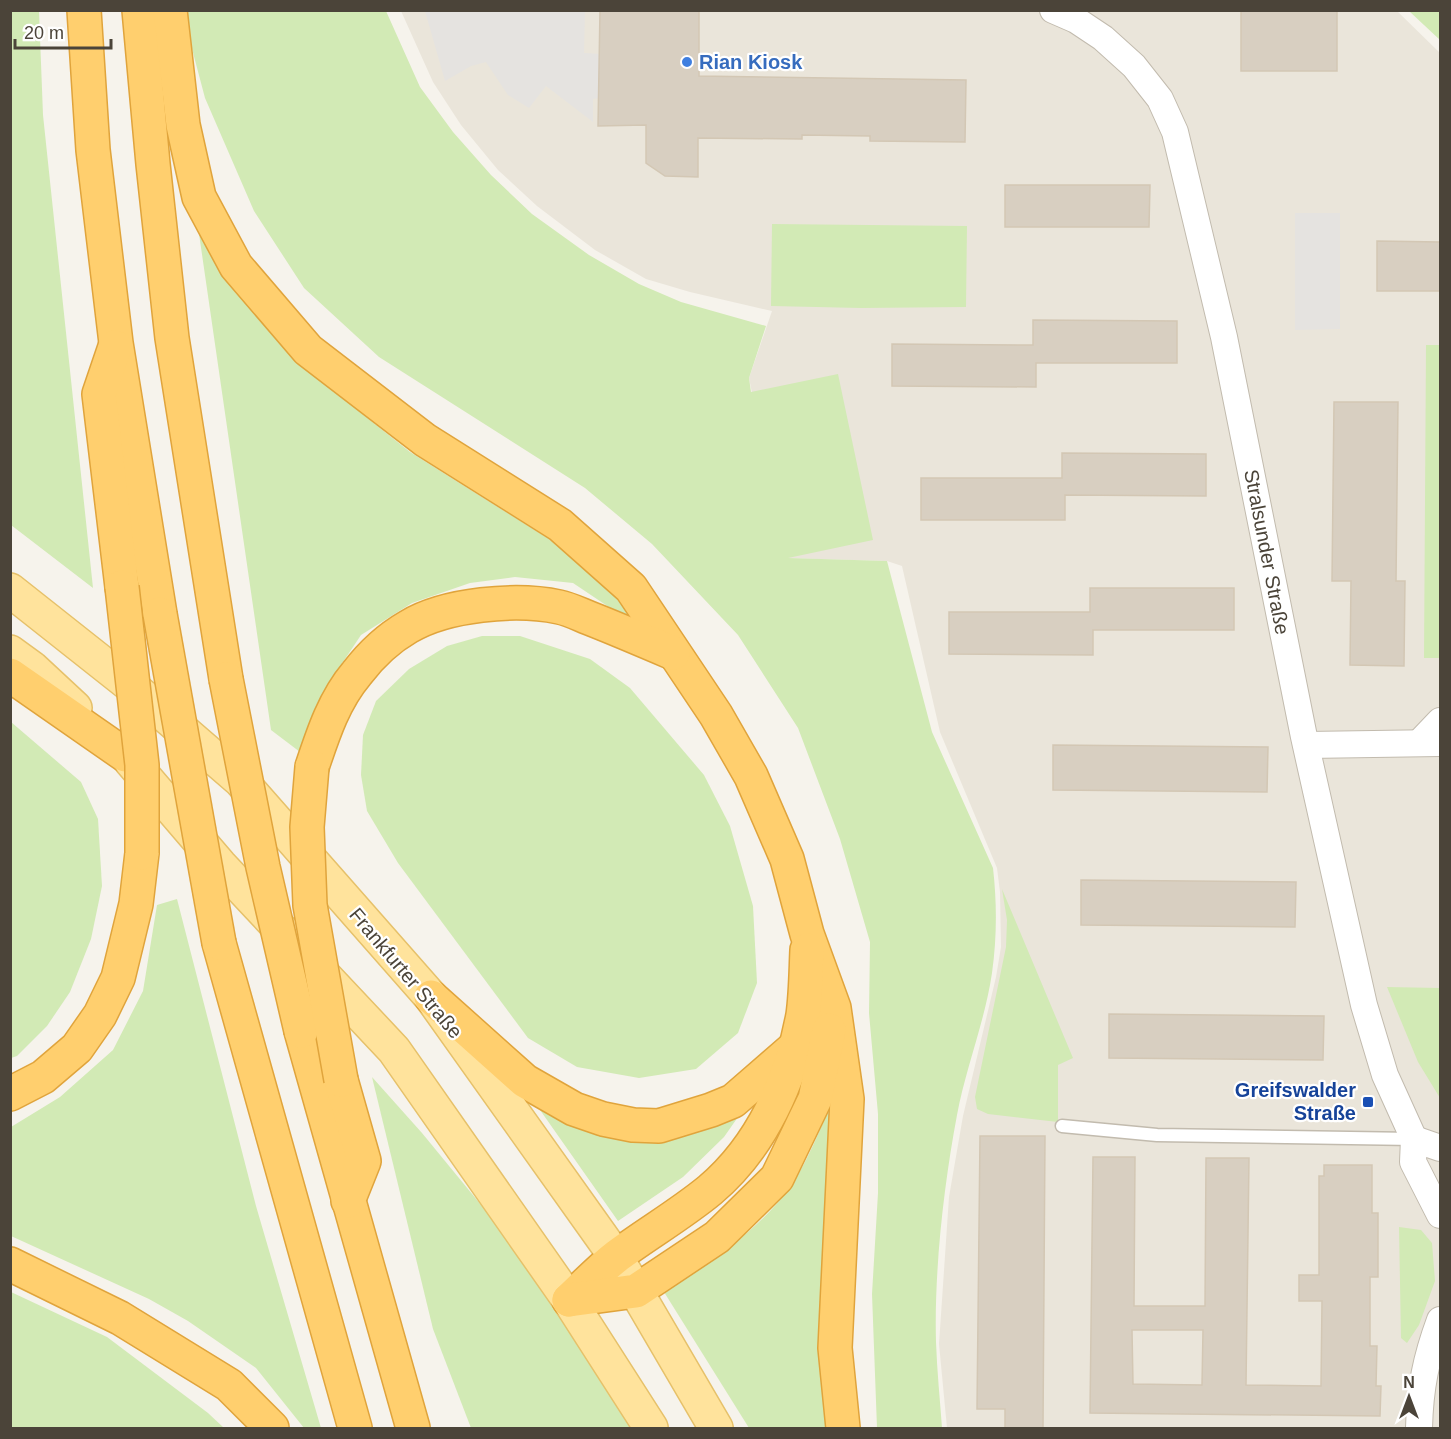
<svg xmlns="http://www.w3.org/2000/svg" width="1451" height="1439" viewBox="0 0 1451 1439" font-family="Helvetica,sans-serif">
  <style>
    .residential { fill: #eae5da }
    .green { fill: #d2eab5 }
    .parking { fill: #e5e3e0 }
    .building { fill: #d8cfc1; stroke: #d3c7b4; stroke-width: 1.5; fill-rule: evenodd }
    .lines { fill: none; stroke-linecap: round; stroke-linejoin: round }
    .service-casing { stroke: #c2bbae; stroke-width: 15 }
    .minor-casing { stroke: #c2bbae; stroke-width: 28 }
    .primary-casing { stroke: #e6c16a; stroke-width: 36 }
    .motorway-casing { stroke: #e0a43c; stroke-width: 36 }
    .service { stroke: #fff; stroke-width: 12 }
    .minor { stroke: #fff; stroke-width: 26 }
    .primary { stroke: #ffe39c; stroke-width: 33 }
    .motorway { stroke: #ffcf6e; stroke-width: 33 }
    .motorway-bridge-casing { stroke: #e0a43c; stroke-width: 36; stroke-linecap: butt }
    .motorway-bridge { stroke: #ffcf6e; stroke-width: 33 }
    .shop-dot { fill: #3f7fe0; stroke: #fff; stroke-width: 2 }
    .transit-dot { fill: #1a4fb4; stroke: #fff; stroke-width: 2 }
    .labels { text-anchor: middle; stroke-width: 4.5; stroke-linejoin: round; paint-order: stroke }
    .shop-label { font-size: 20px; font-weight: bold; fill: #366cbe; stroke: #fff; text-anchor: start }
    .street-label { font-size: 20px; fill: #4b4439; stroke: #fff }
    .transit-label { font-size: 20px; font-weight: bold; fill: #164399; stroke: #fff; text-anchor: end }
  </style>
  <rect width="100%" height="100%" fill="#f6f3ec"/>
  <polygon class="residential" points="1396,10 1440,53 1440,1428 947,1428 939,1344 949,1197 963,1116 996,977 1001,947 1000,892 997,868 940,732 902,566 887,561 785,558 749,378 772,311 690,292 646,279 595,250 537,206 498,170 461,125 433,82 401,11"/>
  <g class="green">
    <polygon points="10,11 39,11 43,115 93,588 11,525"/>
    <path d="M182,11h204l34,76 33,45 38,43 41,39 57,41 50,29 42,18 85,24 -17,52 2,14 87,-18 35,166 -85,18 99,3 45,171 61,136c4,35 4,69 -1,105 -7,48 -26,94 -35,142 -13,69 -23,156 -21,227 1,29 4,58 6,86h-65l-5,-134 6,-101v-79l-9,-101 1,-71 -30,-103 -42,-111 -60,-93 -86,-91 -67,-56 -206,-131 -75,-69 -50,-77 -49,-113z"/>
    <polygon points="1409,11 1440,11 1440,40"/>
    <polygon points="197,220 296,361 410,452 549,539 615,594 652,636 573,583 515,577 470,583 412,603 361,635 329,683 300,752 271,730"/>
    <polygon points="772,224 967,226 966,307 861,308 771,306"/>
    <polygon points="1426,345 1440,345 1440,658 1424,658"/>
    <polygon points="482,636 520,636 590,659 630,688 704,775 730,826 753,906 757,983 738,1033 696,1069 639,1078 577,1067 528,1038 398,863 367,811 361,775 363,735 376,701 409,669 447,646"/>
    <polygon points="11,722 81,782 98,819 102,886 91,939 70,992 47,1026 17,1056 11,1058"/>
    <polygon points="1002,889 1073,1058 1058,1065 1058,1122 988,1114 977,1109 975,1097 1006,947 1007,920"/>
    <polygon points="177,899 256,1206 321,1428 304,1428 256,1368 188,1321 149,1299 11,1236 11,1127 60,1097 113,1050 143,991 157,905"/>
    <polygon points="1387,987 1440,988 1440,1098 1418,1062"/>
    <polygon points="372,1077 422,1133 546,1284 636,1428 471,1428 433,1329"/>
    <polygon points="526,1090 585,1125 752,1097 724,1137 683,1177 618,1221"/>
    <path d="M834,1108l-5,320h-80l-85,-136c46,-31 99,-63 130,-111 14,-21 24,-48 35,-71z"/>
    <polygon points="1399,1227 1421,1230 1432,1243 1435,1281 1419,1325 1407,1343 1401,1338"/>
    <polygon points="11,1292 107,1337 208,1413 224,1428 11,1428"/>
  </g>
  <g class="parking">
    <polygon points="425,11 585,11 584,53 600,54 599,98 593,99 593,122 546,86 529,108 508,95 486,62 471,66 445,81"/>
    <polygon points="1295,213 1340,213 1340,329 1295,330"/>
  </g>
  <g class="building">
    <polygon points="600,10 699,10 699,76 966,80 965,142 870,141 870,136 802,135 802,139 698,138 698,177 665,176 646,163 646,125 598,126"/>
    <rect x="1241" y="10" width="96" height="61"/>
    <polygon points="1005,185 1150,185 1149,227 1005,227"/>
    <polygon points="1377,241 1440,242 1440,291 1377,291"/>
    <polygon points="1033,320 1177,321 1177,363 1036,363 1036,387 892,386 892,344 1033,345"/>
    <polygon points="1334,402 1398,402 1396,581 1405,581 1404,666 1350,665 1351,581 1332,581"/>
    <polygon points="1062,453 1206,454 1206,496 1065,495 1065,520 921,520 921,478 1062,478"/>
    <polygon points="1090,588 1234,588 1234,630 1093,630 1093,655 949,654 949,612 1090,612"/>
    <polygon points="1053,745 1268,747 1267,792 1053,790"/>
    <polygon points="1081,880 1296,882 1295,927 1081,925"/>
    <polygon points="1109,1014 1324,1016 1323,1060 1109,1058"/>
    <polygon points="980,1136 1045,1136 1043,1428 1005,1428 1005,1409 977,1409"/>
    <path d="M1093,1157h42l-1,149h71l1,-148h43l-3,227 75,1 1,-85h-23v-26h20v-99h5v-11h48v48h6v64h-8v69h7l-1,40h5l-1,30 -290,-3zM1132,1330h71l-1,55 -69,-1z"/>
  </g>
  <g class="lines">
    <g class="service-casing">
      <polyline id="service" points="1062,1126 1157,1135 1414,1139"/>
    </g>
    <g class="minor-casing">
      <g id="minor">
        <polyline points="1053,10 1076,20 1103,38 1134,66 1160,99 1175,132 1224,337 1304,737 1364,1005 1385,1075 1414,1139 1413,1162 1440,1215"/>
        <polyline points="1419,743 1440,721"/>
        <polyline points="1307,745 1440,743"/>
        <polyline points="1414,1139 1440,1148"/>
        <path d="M1419,1428c1,-40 7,-70 21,-108"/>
      </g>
    </g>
    <g class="primary-casing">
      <g id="primary">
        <polyline points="10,590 130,685 241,781 431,997 616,1257 716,1428"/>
        <polyline points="10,652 32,668 75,708"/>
        <polyline points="130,760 220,865 394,1050 569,1300 651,1428"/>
      </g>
    </g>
    <g class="motorway-casing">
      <g id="motorway">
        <polyline points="84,10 93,150 116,343 160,614"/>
        <polyline points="139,10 153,164 172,338 226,679"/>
        <polyline points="170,10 183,125 199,197 236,266 308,350 425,440 560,525 631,588 716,715 751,776 787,859 807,934 834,1008 847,1099 835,1348 843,1428"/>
        <polyline points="115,347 99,394 122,587"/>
        <polyline points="10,675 125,755"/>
        <path d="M312,767c11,-33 22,-67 45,-94 13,-17 32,-35 51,-46 38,-23 108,-29 151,-20 10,2 20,7 30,11 28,11 56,23 84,35"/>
        <polyline points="219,943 355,1428"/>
        <polyline points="431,997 525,1081 574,1109 603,1119 633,1125 659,1126 711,1110 733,1101 794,1048"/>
        <polyline points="301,1031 413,1428"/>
        <polyline points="341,1080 364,1161 348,1201"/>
        <polyline points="10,1094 43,1077 77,1048 100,1015 118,978 136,904 142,853"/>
        <polyline points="10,1264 120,1318 229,1385 272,1428"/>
        <path d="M569,1300c16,-15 31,-31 48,-44 31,-23 64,-42 93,-66 52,-44 81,-110 93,-175 3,-21 3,-43 4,-65"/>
        <polyline points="569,1300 636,1291 717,1237 777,1178 815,1099 829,1030"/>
      </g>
    </g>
    <use href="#service" class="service"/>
    <use href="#minor" class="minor"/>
    <use href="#primary" class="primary"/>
    <use href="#motorway" class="motorway"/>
    <g class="motorway-bridge-casing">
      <g id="motorway-bridge">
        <polyline points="122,587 142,765 142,853"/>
        <polyline points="160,614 219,943"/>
        <polyline points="226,679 263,867 301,1031"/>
        <polyline points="312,767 307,827 310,905 341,1080"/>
      </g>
    </g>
    <use href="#motorway-bridge" class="motorway-bridge"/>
  </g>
  <circle class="shop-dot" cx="687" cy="62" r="6"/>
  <rect class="transit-dot" x="1362" y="1096" width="12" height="12" rx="3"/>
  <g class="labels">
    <g class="shop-label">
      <text x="699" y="69">Rian Kiosk</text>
    </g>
    <g class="street-label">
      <text transform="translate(1267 552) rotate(79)" y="7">Stralsunder Straße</text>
      <text transform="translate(406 973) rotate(50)" y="7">Frankfurter Straße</text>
    </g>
    <g class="transit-label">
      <text x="1356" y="1097">Greifswalder<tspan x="1356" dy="23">Straße</tspan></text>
    </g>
  </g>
  <rect width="1451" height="1439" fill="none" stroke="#4b4439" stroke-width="24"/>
  <g transform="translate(1409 1397)" stroke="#ffffff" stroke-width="4.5" paint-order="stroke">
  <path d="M0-4.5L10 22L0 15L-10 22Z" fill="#4b4439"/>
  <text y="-9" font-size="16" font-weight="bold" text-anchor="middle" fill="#4b4439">N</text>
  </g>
  <path d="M15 39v9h96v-9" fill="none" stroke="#4b4439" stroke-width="3"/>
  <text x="24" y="39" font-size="18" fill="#4b4439" stroke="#ffffff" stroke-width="4.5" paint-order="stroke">20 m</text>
</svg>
